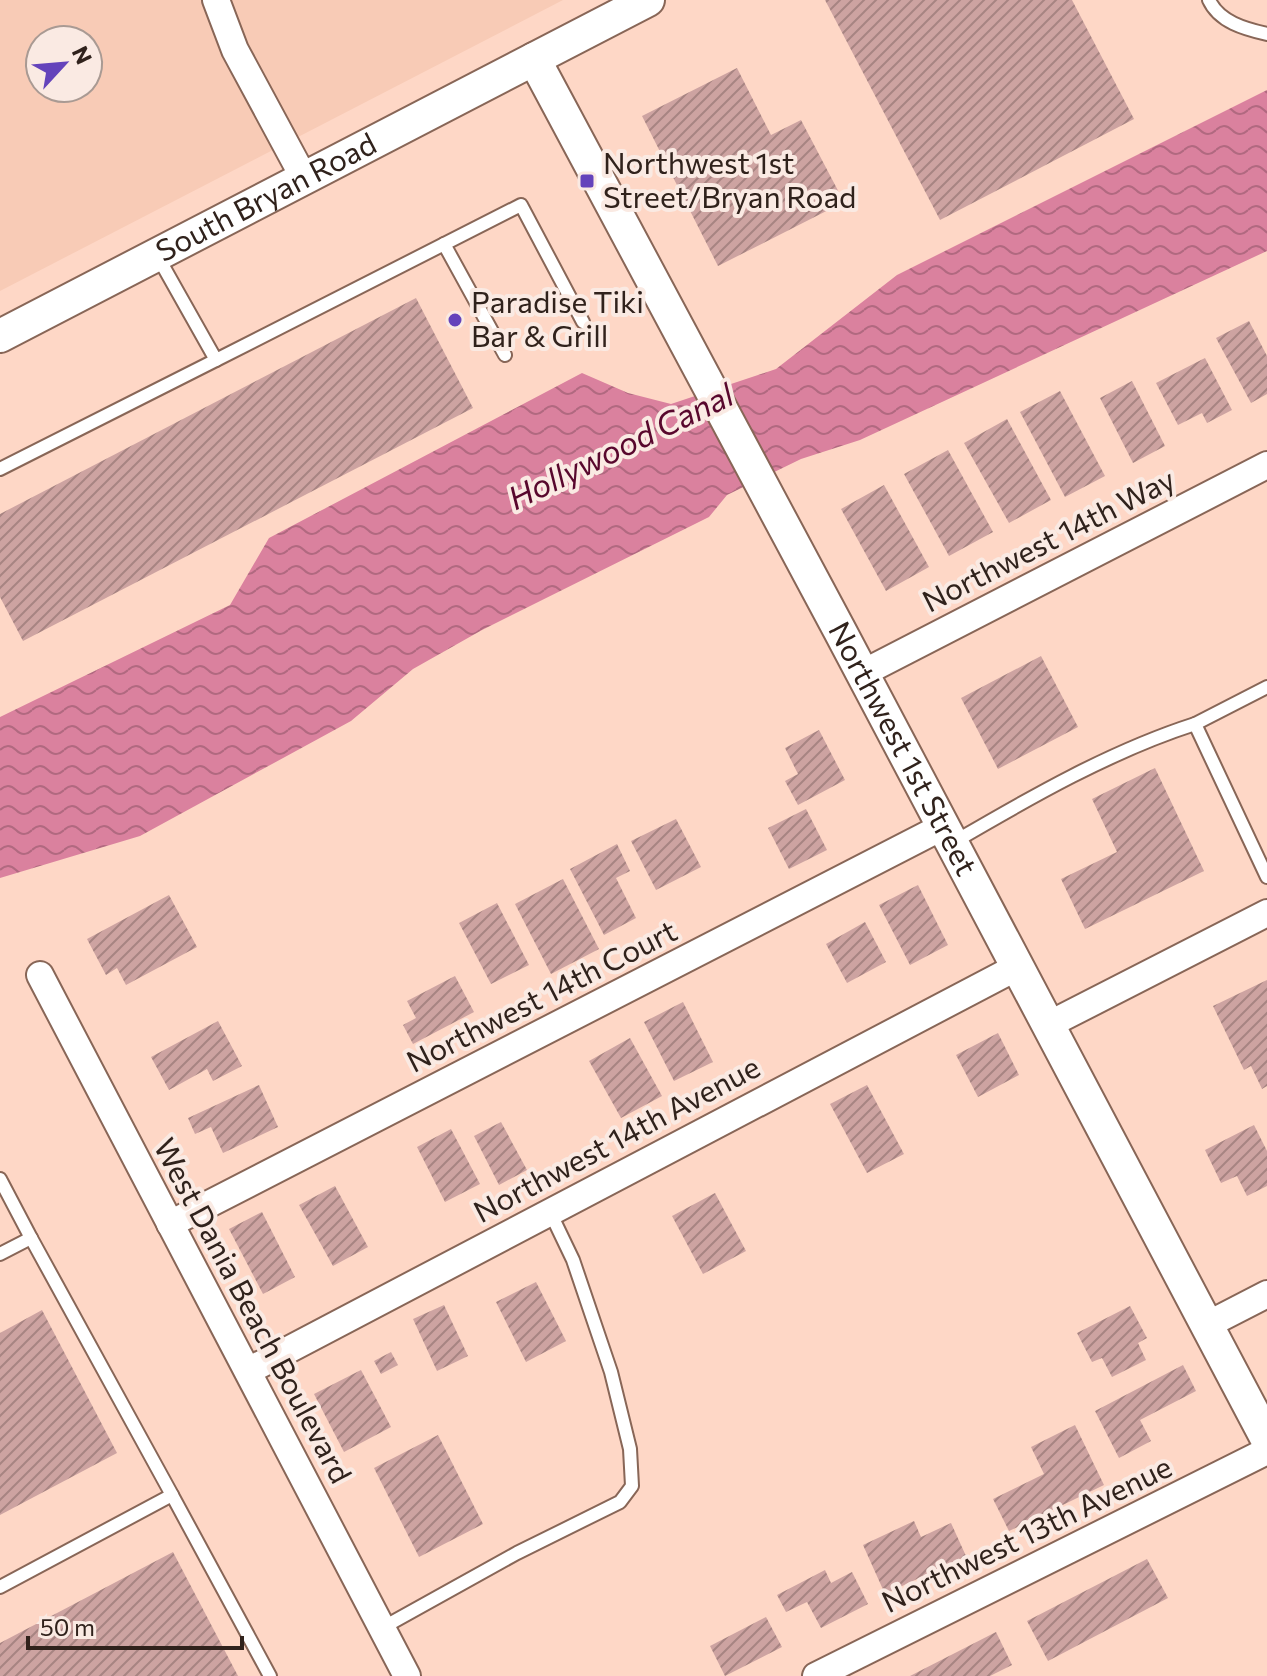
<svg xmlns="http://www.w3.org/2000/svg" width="1267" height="1676" viewBox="0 0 1267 1676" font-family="Commissioner,sans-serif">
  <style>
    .built { fill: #f8cbb6; fill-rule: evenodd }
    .water { fill: url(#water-waves) }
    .building { fill: url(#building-hatch) }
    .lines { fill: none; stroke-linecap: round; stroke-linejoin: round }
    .service-casing { stroke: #886657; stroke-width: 16 }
    .minor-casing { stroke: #886657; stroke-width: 30 }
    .tertiary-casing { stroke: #886657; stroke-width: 36 }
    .service { stroke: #fff; stroke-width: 12 }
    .minor { stroke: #fff; stroke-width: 26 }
    .tertiary { stroke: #fff; stroke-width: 32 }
    .poi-dot { fill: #6443bb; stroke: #faeae3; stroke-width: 3 }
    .labels { text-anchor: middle; stroke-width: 8; stroke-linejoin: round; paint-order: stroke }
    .poi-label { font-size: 30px; fill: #30221c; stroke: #faeae3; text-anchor: start }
    .street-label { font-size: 30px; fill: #30221c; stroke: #faeae3 }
    .water-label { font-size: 32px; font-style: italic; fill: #58072d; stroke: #faeae3 }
  </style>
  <defs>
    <pattern id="water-waves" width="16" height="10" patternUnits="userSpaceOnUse" patternTransform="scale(2)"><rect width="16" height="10" fill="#da819e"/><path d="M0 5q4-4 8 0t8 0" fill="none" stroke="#b16980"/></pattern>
    <pattern id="building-hatch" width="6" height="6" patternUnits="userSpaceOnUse" patternTransform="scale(2)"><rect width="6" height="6" fill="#cda3a1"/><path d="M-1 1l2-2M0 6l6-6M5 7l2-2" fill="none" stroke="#a78482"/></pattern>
  </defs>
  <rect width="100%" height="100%" fill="#fed7c6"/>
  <path class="built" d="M0,0h563l-563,291zM40,40h48v48h-48z"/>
  <polygon class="water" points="1267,90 1267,251 860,440 801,459 727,495 709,517 482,630 413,669 351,721 140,836 0,878 0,717 230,605 269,538 582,373 628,393 671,404 776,369 897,275"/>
  <g class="building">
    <polygon points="825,0 1072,0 1134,119 940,220"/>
    <polygon points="737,68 771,135 801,120 844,202 718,266 642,116"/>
    <polygon points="416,298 473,408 23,641 0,597 0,514"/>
    <polygon points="1249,321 1267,356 1267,394 1251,403 1216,338"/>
    <polygon points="1205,358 1232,410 1207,423 1202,413 1178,425 1156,383"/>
    <polygon points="1132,381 1165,446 1133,463 1100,398"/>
    <polygon points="1060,391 1105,476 1065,497 1020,412"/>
    <polygon points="1007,419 1051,500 1009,523 964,443"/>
    <polygon points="948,450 993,532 949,556 904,474"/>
    <polygon points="884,485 929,567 886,591 841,509"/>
    <polygon points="1041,656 1078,727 998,769 961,698"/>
    <polygon points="819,730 845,780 798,805 785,781 798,774 785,748"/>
    <polygon points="1155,768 1204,871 1085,929 1061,879 1117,852 1092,799"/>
    <polygon points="806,809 827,850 789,869 768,828"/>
    <polygon points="676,819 701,867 656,890 631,841"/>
    <polygon points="617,844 630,871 616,878 636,918 604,935 570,869"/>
    <polygon points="563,879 599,949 551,974 515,904"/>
    <polygon points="918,885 948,945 910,965 879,905"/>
    <polygon points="169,895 197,947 126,985 117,968 106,975 87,939"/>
    <polygon points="497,903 529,965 491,984 459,923"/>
    <polygon points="865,922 886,962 847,983 826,944"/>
    <polygon points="455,976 474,1012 413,1044 403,1025 416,1018 407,1001"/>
    <polygon points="1267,980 1267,1086 1262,1089 1251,1066 1244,1070 1213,1006"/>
    <polygon points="683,1002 713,1062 674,1081 644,1022"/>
    <polygon points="218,1021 242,1066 213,1081 207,1069 169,1090 151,1057"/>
    <polygon points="998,1033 1019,1075 978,1097 956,1055"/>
    <polygon points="630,1038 662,1096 621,1118 589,1061"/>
    <polygon points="259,1085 278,1127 223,1153 211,1127 195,1134 188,1118"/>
    <polygon points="867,1085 904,1154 867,1173 830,1104"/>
    <polygon points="501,1122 527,1170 499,1185 474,1136"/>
    <polygon points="1254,1125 1267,1151 1267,1186 1247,1196 1237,1176 1221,1183 1205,1150"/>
    <polygon points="451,1129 480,1184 445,1202 417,1147"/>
    <polygon points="335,1186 368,1247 333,1266 299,1205"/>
    <polygon points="715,1193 746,1251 703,1274 672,1216"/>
    <polygon points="262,1212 295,1277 263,1294 229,1229"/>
    <polygon points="536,1282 566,1341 526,1362 496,1302"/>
    <polygon points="444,1305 468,1356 437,1371 413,1319"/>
    <polygon points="1130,1306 1147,1338 1138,1343 1146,1360 1112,1377 1102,1358 1092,1362 1077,1333"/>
    <polygon points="42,1310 117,1453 0,1515 0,1333"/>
    <polygon points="391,1352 398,1365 381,1374 374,1361"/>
    <polygon points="1183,1365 1196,1391 1140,1420 1151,1441 1119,1458 1095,1411"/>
    <polygon points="361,1370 391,1427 344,1452 314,1394"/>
    <polygon points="1075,1425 1104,1485 1009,1531 993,1499 1044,1474 1031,1447"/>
    <polygon points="438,1435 483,1524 419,1557 374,1468"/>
    <polygon points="914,1521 921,1537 951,1523 966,1556 885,1594 863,1545"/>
    <polygon points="173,1552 238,1676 0,1676 0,1643"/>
    <polygon points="1147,1559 1168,1598 1048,1661 1027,1621"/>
    <polygon points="825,1570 831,1583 852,1572 868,1604 821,1628 807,1602 786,1612 777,1595"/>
    <polygon points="766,1617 782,1647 725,1676 710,1646"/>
    <polygon points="996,1632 1012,1665 990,1676 910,1676"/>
  </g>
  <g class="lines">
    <g class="service-casing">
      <g id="service">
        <path d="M1209,0c10,22 36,29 58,34"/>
        <polyline points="444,244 505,355"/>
        <polyline points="158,257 216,360 521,205 583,322"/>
        <polyline points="0,469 216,360"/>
        <polyline points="1267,687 1195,724 1267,877"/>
        <path d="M954,842c77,-45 157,-91 241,-118"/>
        <polyline points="0,1179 31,1238 0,1254"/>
        <polyline points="172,1495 270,1676"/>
        <polyline points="0,1587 172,1495 31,1238"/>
        <polyline points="382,1628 517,1553 620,1502 632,1486 630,1449 611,1372 573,1260 550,1212"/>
      </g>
    </g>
    <g class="minor-casing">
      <g id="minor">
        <polyline points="216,0 235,50 304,178"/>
        <polyline points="861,674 1267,465"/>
        <polyline points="40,975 407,1676"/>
        <polyline points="1048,1025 1267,913"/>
        <polyline points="170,1224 942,827"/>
        <polyline points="1207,1325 1267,1294"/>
        <polyline points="248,1371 1017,967"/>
        <polyline points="816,1676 1267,1451"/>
      </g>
    </g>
    <g class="tertiary-casing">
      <g id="tertiary">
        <path id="s1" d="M534,59c248,458 489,920 733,1380"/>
        <path id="s2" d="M0,336l648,-336"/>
      </g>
    </g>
    <use href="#service" class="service"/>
    <use href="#minor" class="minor"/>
    <use href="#tertiary" class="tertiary"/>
  </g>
  <g class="poi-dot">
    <rect x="579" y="173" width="16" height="16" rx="4"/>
    <circle cx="455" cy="320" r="8"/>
  </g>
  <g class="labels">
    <g class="poi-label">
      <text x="603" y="174">Northwest 1st<tspan x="603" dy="34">Street/Bryan Road</tspan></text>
      <text x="471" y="313">Paradise Tiki<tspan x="471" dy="34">Bar &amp; Grill</tspan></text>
    </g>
    <g class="street-label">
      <text dy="10" stroke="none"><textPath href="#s2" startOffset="300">South Bryan Road</textPath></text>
      <text transform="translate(1049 541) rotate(-27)" y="10">Northwest 14th Way</text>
      <text dy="10" stroke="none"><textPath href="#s1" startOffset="782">Northwest 1st Street</textPath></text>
      <text transform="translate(542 997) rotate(-27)" y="10">Northwest 14th Court</text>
      <text transform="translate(617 1140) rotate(-28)" y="10">Northwest 14th Avenue</text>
      <text transform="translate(252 1311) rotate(62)" y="10">West Dania Beach Boulevard</text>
      <text transform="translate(1027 1535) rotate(-26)" y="10">Northwest 13th Avenue</text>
    </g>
    <g class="water-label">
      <text transform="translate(621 447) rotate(-26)" y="11">Hollywood Canal</text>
    </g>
  </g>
  <g transform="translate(64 64) rotate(64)"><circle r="38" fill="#faeae3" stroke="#a99a93" stroke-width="2"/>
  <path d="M0-6L14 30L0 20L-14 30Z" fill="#6443bb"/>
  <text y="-12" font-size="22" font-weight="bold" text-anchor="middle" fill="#30221c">N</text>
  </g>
  <path d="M28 1636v12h214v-12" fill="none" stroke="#30221c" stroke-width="4"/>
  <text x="40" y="1636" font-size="24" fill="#30221c" stroke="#faeae3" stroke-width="6" paint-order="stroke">50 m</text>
</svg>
